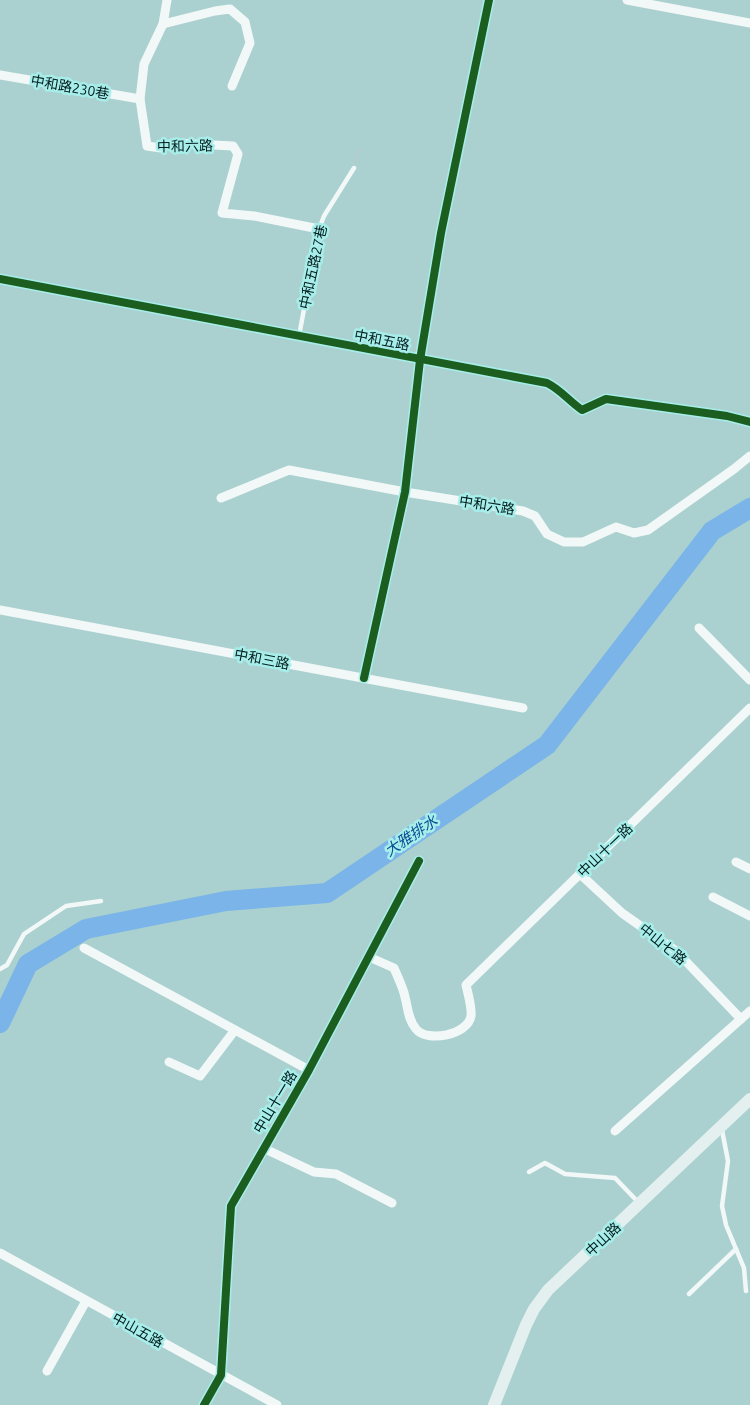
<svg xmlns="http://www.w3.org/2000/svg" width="750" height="1405" viewBox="0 0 750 1405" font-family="Ubuntu,'Noto Sans TC',sans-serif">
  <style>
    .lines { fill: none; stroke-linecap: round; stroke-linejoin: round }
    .river { stroke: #7ab4e8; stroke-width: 20 }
    .path { stroke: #bdc8c7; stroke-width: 2; stroke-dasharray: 2.5 2.5; stroke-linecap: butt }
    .service { stroke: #f2f8f8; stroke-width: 4.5 }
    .minor { stroke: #f2f8f8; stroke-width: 9 }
    .secondary { stroke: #e3f0ef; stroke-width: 12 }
    .cycleway-casing { stroke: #a7eeeb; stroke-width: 11 }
    .cycleway { stroke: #1b5e20; stroke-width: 8 }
    .labels { text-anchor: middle; stroke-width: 5; stroke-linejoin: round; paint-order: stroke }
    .street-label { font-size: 14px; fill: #001c1b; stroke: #a7eeeb }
    .water-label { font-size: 15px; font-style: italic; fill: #095093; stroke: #a7eeeb }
  </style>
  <rect width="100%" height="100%" fill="#aad1cf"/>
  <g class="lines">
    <polyline class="river" points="0,1023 28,964 86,929 226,901 327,893 547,745 712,531 750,508"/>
    <polyline class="path" points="356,161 359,148"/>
    <g class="service">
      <polyline points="299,336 319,229 324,216 354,168"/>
      <polyline points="0,969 7,965 24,934 66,906 101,901"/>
      <polyline points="722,1130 728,1161 722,1206 726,1225 744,1268 746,1291"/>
      <polyline points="529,1172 545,1163 565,1174 615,1178 639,1203"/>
      <polyline points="689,1294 736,1249"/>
    </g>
    <g class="minor">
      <polyline points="167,0 163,24 144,64 140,99 147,146 161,148 176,143 233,146 238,154 222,213 254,216 319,229"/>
      <polyline points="627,0 750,23"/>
      <polyline points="163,24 215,11 230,9 245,22 250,43 232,86"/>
      <polyline points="0,75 140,99"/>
      <path d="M0,279l547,104c14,7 22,18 35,27l24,-11 121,17 23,6"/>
      <polyline points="221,498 289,470 405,492 523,511 535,516 547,534 564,542 583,542 616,527 634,533 648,530 734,469 750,456"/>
      <polyline points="0,610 523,708"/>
      <polyline points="699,628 750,680"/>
      <polyline points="364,678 405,492 420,360 441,233 489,0"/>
      <polyline points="736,862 750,869"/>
      <polyline points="580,874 622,913 676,951 741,1019"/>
      <polyline points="713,897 750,916"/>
      <polyline points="84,948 309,1070"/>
      <path d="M369,957l25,11c4,10 9,19 11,29 3,11 3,23 11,32 11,14 52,6 55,-13 1,-9 -3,-22 -5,-31l284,-277"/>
      <polyline points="169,1062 200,1076 235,1030"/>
      <polyline points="615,1131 750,1011"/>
      <polyline points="263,1148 314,1172 336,1174 392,1203"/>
      <polyline points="0,1253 277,1405"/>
      <polyline points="47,1371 86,1301"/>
      <polyline points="204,1405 221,1375 231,1206 309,1070 419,861"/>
    </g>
    <polyline class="secondary" points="494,1405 526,1325 534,1309 548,1290 750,1099"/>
    <g class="cycleway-casing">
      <g id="cycleway">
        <path d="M0,279l547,104c14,7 22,18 35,27l24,-11 121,17 23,6"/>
        <polyline points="364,678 405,492 420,360 441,233 489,0"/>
        <polyline points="204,1405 221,1375 231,1206 309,1070 419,861"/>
      </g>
    </g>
    <use href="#cycleway" class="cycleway"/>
  </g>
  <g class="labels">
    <g class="street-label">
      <text transform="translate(70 87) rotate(10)" y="5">中和路230巷</text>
      <text transform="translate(185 146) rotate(-1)" y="5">中和六路</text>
      <text transform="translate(313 267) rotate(-78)" y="5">中和五路27巷</text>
      <text transform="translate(382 340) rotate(11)" y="5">中和五路</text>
      <text transform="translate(487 505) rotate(9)" y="5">中和六路</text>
      <text transform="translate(262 659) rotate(11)" y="5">中和三路</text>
      <text transform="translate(605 850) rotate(-44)" y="5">中山十一路</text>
      <text transform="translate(663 944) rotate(39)" y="5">中山七路</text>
      <text transform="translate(275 1102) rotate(-59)" y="5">中山十一路</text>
      <text transform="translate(603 1239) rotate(-43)" y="5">中山路</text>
      <text transform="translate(138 1330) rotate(29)" y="5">中山五路</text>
    </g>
    <g class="water-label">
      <text transform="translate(411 836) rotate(-34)" y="5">大雅排水</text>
    </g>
  </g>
</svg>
